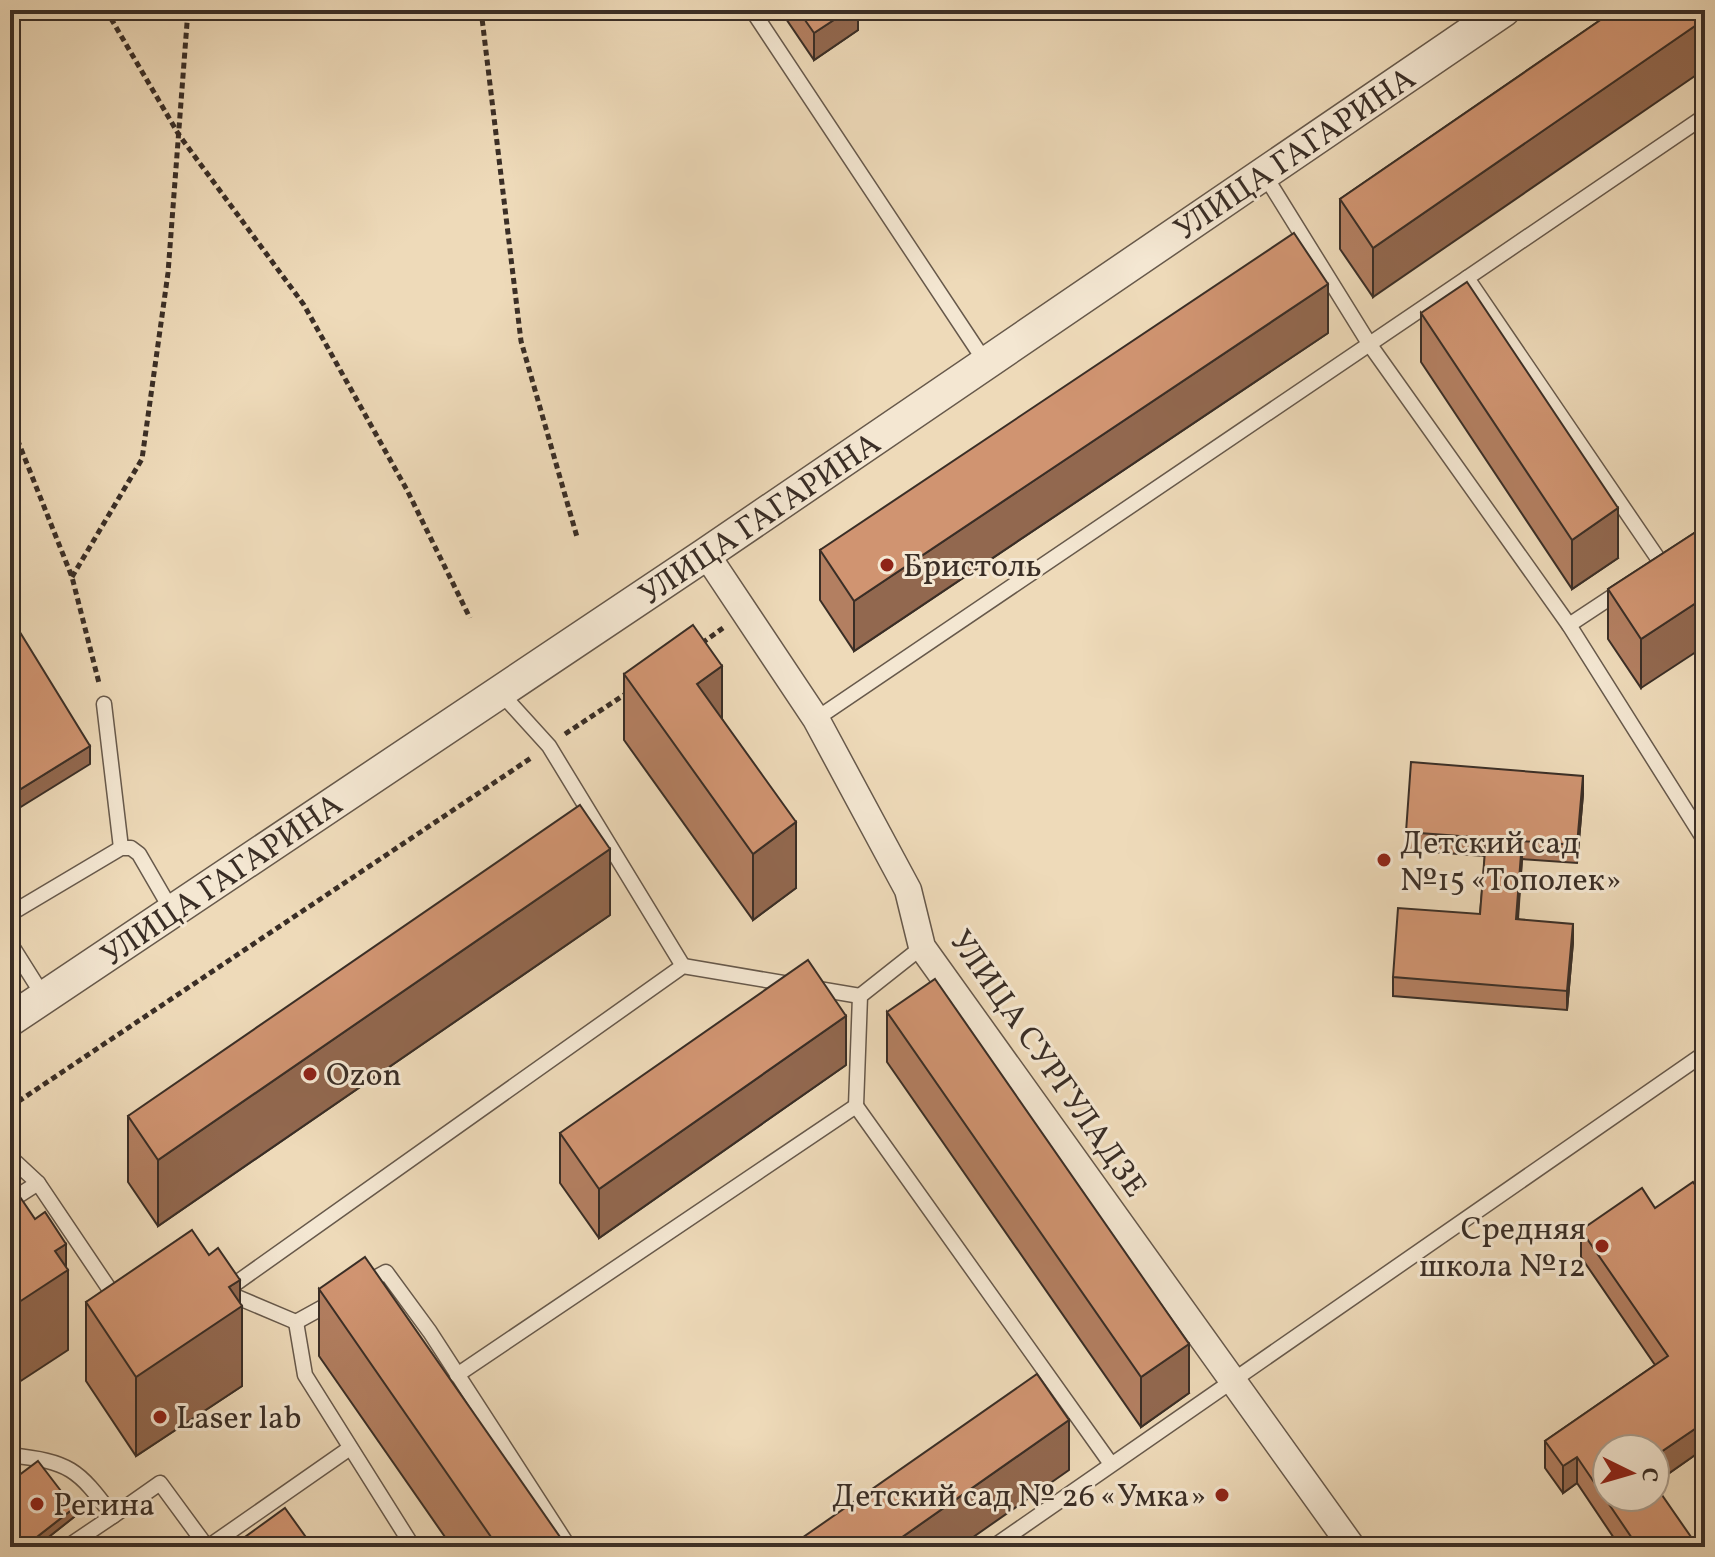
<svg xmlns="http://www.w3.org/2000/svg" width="1715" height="1557" viewBox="0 0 1715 1557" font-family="Vollkorn,serif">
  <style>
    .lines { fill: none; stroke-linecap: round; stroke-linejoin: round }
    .service-casing { stroke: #67594b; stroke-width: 17 }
    .minor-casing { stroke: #67594b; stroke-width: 29 }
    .tertiary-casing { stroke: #67594b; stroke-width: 35 }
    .path { stroke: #3a2e26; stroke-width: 5; stroke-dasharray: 6 4; stroke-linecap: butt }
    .service { stroke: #f4e7d2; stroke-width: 14 }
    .minor { stroke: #f4e7d2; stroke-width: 26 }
    .tertiary { stroke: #f4e7d2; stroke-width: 32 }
    .wall { fill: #b37f61; stroke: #3a2e26; stroke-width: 2 }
    .shaded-wall { fill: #92684f; stroke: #3a2e26; stroke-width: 2 }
    .building { fill: #d09471; stroke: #3a2e26; stroke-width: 2 }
    .poi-dot { fill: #8f2418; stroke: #f4e7d2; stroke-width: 3 }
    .labels { text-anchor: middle; stroke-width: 6; stroke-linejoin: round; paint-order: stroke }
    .street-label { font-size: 32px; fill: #3a2e26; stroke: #f4e7d2 }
    .poi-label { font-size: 32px; fill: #3a2e26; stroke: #f4e7d2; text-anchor: start }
  </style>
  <rect width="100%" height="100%" fill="#eedab9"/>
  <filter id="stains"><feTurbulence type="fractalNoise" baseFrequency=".0025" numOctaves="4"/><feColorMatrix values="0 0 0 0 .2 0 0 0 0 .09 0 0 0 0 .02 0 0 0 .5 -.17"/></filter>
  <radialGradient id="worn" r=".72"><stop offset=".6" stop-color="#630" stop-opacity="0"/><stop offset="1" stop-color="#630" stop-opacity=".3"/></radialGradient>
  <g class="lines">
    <g class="service-casing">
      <g id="service">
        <polyline points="752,10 986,363"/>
        <polyline points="1264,174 1370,345 1569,625 1705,841"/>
        <polyline points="1661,563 1467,278 1705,116"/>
        <polyline points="1569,625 1622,590"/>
        <polyline points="500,692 549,746 683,966"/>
        <polyline points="104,704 121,848"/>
        <polyline points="816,719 1467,278"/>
        <polyline points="10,914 121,848 131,848 139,854 172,911"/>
        <polyline points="10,943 44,997"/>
        <polyline points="856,1106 860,996 922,947"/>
        <polyline points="10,1157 38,1183 112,1293 121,1291"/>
        <polyline points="10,1201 38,1183"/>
        <polyline points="364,1284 386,1272 430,1332 569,1547"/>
        <polyline points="225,1291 683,966 860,996"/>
        <polyline points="225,1292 296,1322"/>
        <polyline points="296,1322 336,1300"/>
        <polyline points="296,1322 305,1375 413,1547"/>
        <polyline points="457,1375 856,1106 1111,1464"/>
        <path d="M10,1455c60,7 67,13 103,61l-46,31"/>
        <polyline points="113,1516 160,1483 207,1547"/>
        <polyline points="208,1547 350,1448"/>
        <polyline points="993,1547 1705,1053"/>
      </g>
    </g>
    <g class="minor-casing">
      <polyline id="minor" points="706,554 816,719 908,890 922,947 1352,1547"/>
    </g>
    <g class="tertiary-casing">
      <polyline id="tertiary" points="10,1020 706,554 1504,10"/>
    </g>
    <g class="path">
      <polyline points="106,10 179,135 304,305 407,490 470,618"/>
      <polyline points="481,10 521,341 577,537"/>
      <polyline points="10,421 72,577 99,683"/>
      <polyline points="72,577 142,459 168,273 188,10"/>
      <polyline points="702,643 723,628"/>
      <polyline points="565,734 627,693"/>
      <polyline points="10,1107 531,758"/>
    </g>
    <use href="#service" class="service"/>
    <use href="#minor" class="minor"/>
    <use href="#tertiary" class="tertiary"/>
  </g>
  <g class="wall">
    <polygon points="780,10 858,10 858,30 814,60"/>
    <polygon points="1615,10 1373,297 1340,249 1340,199"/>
    <polygon points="1421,313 1618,558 1572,589 1421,362"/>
    <polygon points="1328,333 854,651 820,600 820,550"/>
    <polygon points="1705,526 1641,688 1608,639 1608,589"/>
    <polygon points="624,674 722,719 796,888 753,920 624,740"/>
    <polygon points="1583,794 1577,863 1522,859 1518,919 1573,942 1567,1010 1393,996 1393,977 1480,914 1485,856 1406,850 1406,832"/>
    <polygon points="610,915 158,1226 128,1182 128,1116"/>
    <polygon points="887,1012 1189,1393 1141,1427 887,1062"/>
    <polygon points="846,1065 599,1238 560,1183 560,1133"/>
    <polygon points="1705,1199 1705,1448 1655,1483 1655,1449 1607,1449 1698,1547 1620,1547 1577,1483 1563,1493 1545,1468 1545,1441 1655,1365 1581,1257 1581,1230 1655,1208"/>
    <polygon points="209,1255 240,1303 242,1386 136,1456 86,1381 86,1302"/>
    <polygon points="319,1289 567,1547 452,1547 319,1356"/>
    <polygon points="10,1482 74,1517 36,1547 12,1547 10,1545"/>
  </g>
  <g class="shaded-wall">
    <polygon points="849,10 858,10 858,30 814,60 814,33"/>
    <polygon points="1705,19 1705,69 1373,297 1373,248"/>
    <polygon points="1328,284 1328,333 854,651 854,601"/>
    <polygon points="1618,508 1618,558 1572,589 1572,540"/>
    <polygon points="1705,597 1705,646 1641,688 1641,639"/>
    <polygon points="722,666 722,732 697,684"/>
    <polygon points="90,746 90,764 11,813 11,795"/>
    <polygon points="1583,776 1583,794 1577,863 1577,845"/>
    <polygon points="796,822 796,888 753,920 753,854"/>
    <polygon points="1522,841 1522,859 1516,937 1516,919"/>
    <polygon points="610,849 610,915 158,1226 158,1160"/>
    <polygon points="1573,924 1573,942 1567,1010 1567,991"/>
    <polygon points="846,1016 846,1065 599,1238 599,1189"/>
    <polygon points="66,1244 66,1271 68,1270 68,1350 10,1388 10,1308 55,1251"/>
    <polygon points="240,1280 240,1307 242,1306 242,1386 136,1456 136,1377 229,1287"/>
    <polygon points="1189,1344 1189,1393 1141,1427 1141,1377"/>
    <polygon points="1069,1420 1069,1470 959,1547 888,1547"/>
    <polygon points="1705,1422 1705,1448 1655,1483 1655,1456"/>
    <polygon points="1577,1457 1577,1483 1563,1493 1563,1466"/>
    <polygon points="74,1508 74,1517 36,1547 24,1547"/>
  </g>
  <g class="building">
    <polygon points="798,10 849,10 814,33"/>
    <polygon points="1615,10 1705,10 1705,19 1373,248 1340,199"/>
    <polygon points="1294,233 1328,284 854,601 820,550"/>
    <polygon points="1467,282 1618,508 1572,540 1421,313"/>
    <polygon points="1705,526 1705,597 1641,639 1608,589"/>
    <polygon points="10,616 90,746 11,795 10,793"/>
    <polygon points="693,625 722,666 697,684 796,822 753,854 624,674"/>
    <polygon points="1411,762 1583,776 1577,845 1522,841 1516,919 1573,924 1567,991 1393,977 1398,908 1480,914 1486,838 1406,832"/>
    <polygon points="580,805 610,849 158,1160 128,1116"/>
    <polygon points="808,960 846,1016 599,1189 560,1133"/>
    <polygon points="935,979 1189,1344 1141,1377 887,1012"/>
    <polygon points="1693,1182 1705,1199 1705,1422 1655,1456 1655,1449 1607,1449 1607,1497 1655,1497 1655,1485 1698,1547 1638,1547 1577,1457 1563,1466 1545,1441 1668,1356 1581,1230 1642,1188 1655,1208"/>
    <polygon points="18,1194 35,1219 45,1212 66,1244 55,1251 68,1270 10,1308 10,1199"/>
    <polygon points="192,1230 209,1255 218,1248 240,1280 229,1287 242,1306 136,1377 86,1302"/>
    <polygon points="365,1257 567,1547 498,1547 319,1289"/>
    <polygon points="1037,1374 1069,1420 888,1547 789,1547"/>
    <polygon points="38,1461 74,1508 24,1547 19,1547 10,1536 10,1482"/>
    <polygon points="285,1508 313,1547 231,1547"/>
  </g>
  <g class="poi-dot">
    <circle cx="887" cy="565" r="8"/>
    <circle cx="1384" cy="860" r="8"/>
    <circle cx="310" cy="1074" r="8"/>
    <circle cx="1602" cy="1246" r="8"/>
    <circle cx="160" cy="1417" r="8"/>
    <circle cx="1222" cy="1495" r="8"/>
    <circle cx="37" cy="1504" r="8"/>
  </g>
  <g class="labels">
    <g class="street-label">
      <text transform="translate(1294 153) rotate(-34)" y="11">УЛИЦА ГАГАРИНА</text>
      <text transform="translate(759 518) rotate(-34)" y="11">УЛИЦА ГАГАРИНА</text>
      <text transform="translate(221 879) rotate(-34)" y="11">УЛИЦА ГАГАРИНА</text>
      <text transform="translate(1049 1063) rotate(55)" y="11">УЛИЦА СУРГУЛАДЗЕ</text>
    </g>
    <g class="poi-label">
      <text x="903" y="576">Бристоль</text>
      <text x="1400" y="853">Детский сад<tspan x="1400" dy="37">№15 «Тополек»</tspan></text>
      <text x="326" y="1085">Ozon</text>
      <text x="1586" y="1239" text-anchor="end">Средняя<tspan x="1586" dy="37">школа №12</tspan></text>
      <text x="176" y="1428">Laser lab</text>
      <text x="1206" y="1506" text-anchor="end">Детский сад № 26 «Умка»</text>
      <text x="53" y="1515">Регина</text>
    </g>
  </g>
  <rect width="1715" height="1557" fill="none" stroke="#eedab9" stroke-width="40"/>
  <rect x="12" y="12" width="1691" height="1533" fill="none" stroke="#3a2e26" stroke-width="4"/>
  <rect x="20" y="20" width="1675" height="1517" fill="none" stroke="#3a2e26" stroke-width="2"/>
  <g transform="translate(1631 1473) rotate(95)"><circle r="38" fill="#f4e7d2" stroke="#aa9d8d" stroke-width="2"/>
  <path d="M0-6L14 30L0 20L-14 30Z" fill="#8f2418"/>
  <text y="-12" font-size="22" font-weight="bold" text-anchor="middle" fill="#3a2e26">С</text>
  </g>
  <rect width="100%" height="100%" filter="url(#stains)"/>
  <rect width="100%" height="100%" fill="url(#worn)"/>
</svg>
